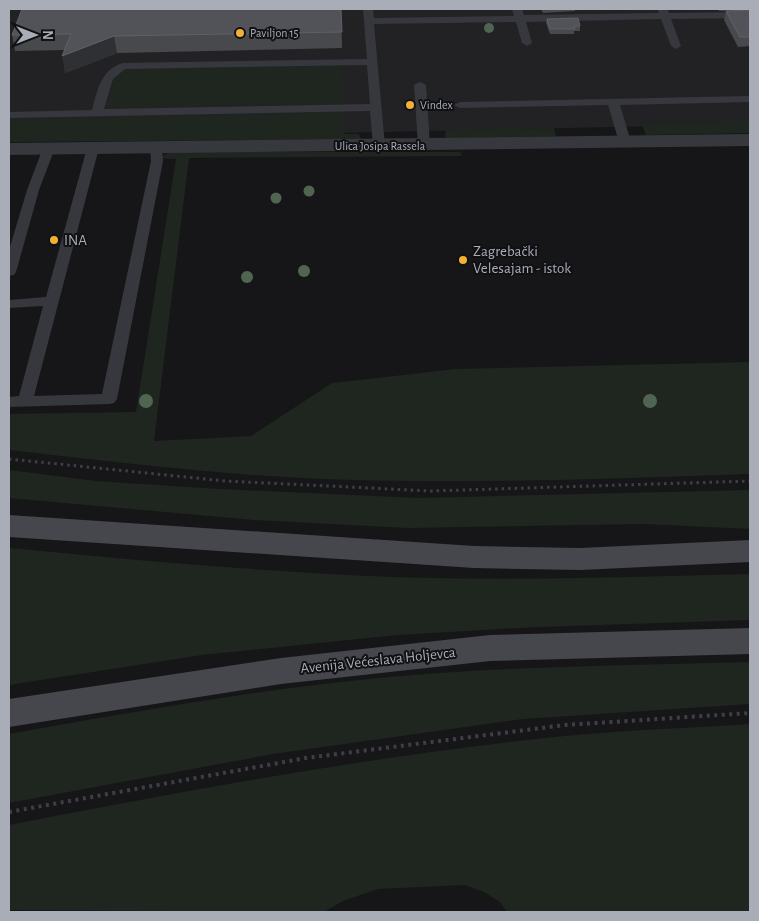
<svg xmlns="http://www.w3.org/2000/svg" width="759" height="921" viewBox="0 0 759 921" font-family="'Alegreya Sans',sans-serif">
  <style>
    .built { fill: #222225 }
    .green { fill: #1e261f }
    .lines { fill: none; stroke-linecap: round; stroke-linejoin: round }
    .path-far1 { stroke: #3d3f44; stroke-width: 3; stroke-dasharray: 2.5 4; stroke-linecap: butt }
    .path { stroke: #3d3f44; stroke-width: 4; stroke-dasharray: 3 4.5; stroke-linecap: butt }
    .service { fill: #37383d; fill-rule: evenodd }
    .minor { fill: #37383d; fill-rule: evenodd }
    .secondary { fill: #45474d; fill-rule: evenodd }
    .tree { fill: #506452 }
    .wall { fill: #47494d }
    .shaded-wall { fill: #2f3033 }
    .building { fill: #525359; stroke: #5f6168 }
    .poi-dot { fill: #f2b134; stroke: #111113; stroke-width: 2 }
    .labels { text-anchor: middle; stroke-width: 4; stroke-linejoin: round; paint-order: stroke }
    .far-poi-label { font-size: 12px; fill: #a8adb8; stroke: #111113; text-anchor: start }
    .far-street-label { font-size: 12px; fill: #a8adb8; stroke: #111113 }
    .poi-label { font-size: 15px; fill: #a8adb8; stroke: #111113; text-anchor: start }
    .street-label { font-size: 15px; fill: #a8adb8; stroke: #111113 }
  </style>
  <rect width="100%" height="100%" fill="#161618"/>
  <polygon class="built" points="9,9 750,9 750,124 9,140"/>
  <g class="green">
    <polygon points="342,65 344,103 106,108 118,69"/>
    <polygon points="343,113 345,134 359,134 361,139 9,142 9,119"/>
    <polygon points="750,119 750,133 646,135 642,125 726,123 725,120"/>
    <polygon points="554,128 556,136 450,138 445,137 446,130"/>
    <path d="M173,152h287l2,4 -273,2 -35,283 97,-5 81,-53 124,-14 294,-7v112c-149,5 -299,11 -448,4 -98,-5 -196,-17 -293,-28v-36l127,-2 40,-253 -17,-1 7,-4z"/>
    <polygon points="9,470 96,481 219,489 419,498 750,490 750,529 645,524 408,528 254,520 9,498"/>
    <path d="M9,548c127,12 255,24 383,29 119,4 239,0 358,-3v46l-212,7 -141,8 -195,20 -193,30z"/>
    <path d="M750,662v42l-227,15 -250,35 -264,49v-69l11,-2c109,-19 219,-39 329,-51 133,-15 268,-15 401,-19z"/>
    <path d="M750,724v188h-243l-7,-10 -16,-10 -19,-7 -87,4 -35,12 -19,11 -315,-2v-85c184,-36 370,-70 556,-89 61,-6 124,-8 185,-12z"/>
  </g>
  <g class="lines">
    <polyline class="path-far1" points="9,459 225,481 431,491 750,481"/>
    <polyline class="path" points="9,812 306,758 565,725 750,713"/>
    <g class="service">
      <path d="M363,9h10l1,9 140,-2 -2,-7h10l2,6 135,-2 -2,-4h10l2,4 81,-1v6l-79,1 10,27 -5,3 -5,-3 -10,-27 -135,3 6,21 -5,3 -5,-3 -6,-21 -142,2 11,122 -6,4 -6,-4 -3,-35 -361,7v-6l83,-2c5,-19 9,-41 31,-47l244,-4zM367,65l3,39 -266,5 9,-30 12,-10z"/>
      <polygon points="420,82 426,85 430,145 424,149 418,145 414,85"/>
      <polygon points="750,96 750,102 620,105 631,142 625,146 619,142 608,105 460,108 454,105 460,102"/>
      <polygon points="156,143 162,147 163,161 117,399 114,403 109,404 9,407 9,397 19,396 43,306 9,308 9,300 46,297 87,148 93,144 99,148 34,396 102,394 151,161 150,147"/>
      <polygon points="49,144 55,148 39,190 16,272 14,275 9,276 9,250 27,190 43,148"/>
    </g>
    <polygon class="minor" points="750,134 750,146 9,155 9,143"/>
    <g class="secondary">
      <polygon points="9,515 474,546 580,548 750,540 750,562 580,570 474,568 9,537"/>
      <polygon points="750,628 750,654 490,661 281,684 9,727 9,699 281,658 490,635"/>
    </g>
  </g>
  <g class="tree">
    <circle cx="489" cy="28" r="5"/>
    <circle cx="309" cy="191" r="5.5"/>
    <circle cx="276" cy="198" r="5.5"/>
    <circle cx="304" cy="271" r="6"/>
    <circle cx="247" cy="277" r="6"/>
    <circle cx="146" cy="401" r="7"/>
    <circle cx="650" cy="401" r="7"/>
  </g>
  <g class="wall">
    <polygon points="341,9 342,48 117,53 65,73 64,50 15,51 12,35"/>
    <polygon points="541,9 575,9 575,11 543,13"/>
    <polygon points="718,9 748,9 747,10 719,11"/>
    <polygon points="750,10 750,46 738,47 724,20 726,11"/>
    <polygon points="547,19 580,26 580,31 574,31 574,34 550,34 546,23"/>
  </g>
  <polygon class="shaded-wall" points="114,36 117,53 65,73 62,56"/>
  <g class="building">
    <polygon points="22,9 341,9 342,32 114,36 62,56 71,34 12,35"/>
    <polygon points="750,10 750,37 740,37 726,11"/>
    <polygon points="578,18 580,26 574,26 575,29 550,29 547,19"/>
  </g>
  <g class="poi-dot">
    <circle cx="240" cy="33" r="5"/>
    <circle cx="410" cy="105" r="5"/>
    <circle cx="54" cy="240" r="5"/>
    <circle cx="463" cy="260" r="5"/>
  </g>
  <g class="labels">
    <g class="far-poi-label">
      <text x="250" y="37">Paviljon 15</text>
      <text x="420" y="109">Vindex</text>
    </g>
    <g class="far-street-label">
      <text x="380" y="150">Ulica Josipa Rassela</text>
    </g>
    <g class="poi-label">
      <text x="64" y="245">INA</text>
      <text x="473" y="256">Zagrebački<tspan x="473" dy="17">Velesajam - istok</tspan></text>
    </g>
    <g class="street-label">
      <text transform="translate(378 660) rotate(-6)" y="5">Avenija Većeslava Holjevca</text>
    </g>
  </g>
  <rect width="759" height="921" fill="none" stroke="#a8adb8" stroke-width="20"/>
  <g transform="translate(35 35) rotate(90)" stroke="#111113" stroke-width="4" paint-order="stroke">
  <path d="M0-4L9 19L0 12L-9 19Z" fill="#a8adb8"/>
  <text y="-8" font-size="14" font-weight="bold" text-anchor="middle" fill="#a8adb8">N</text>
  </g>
</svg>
